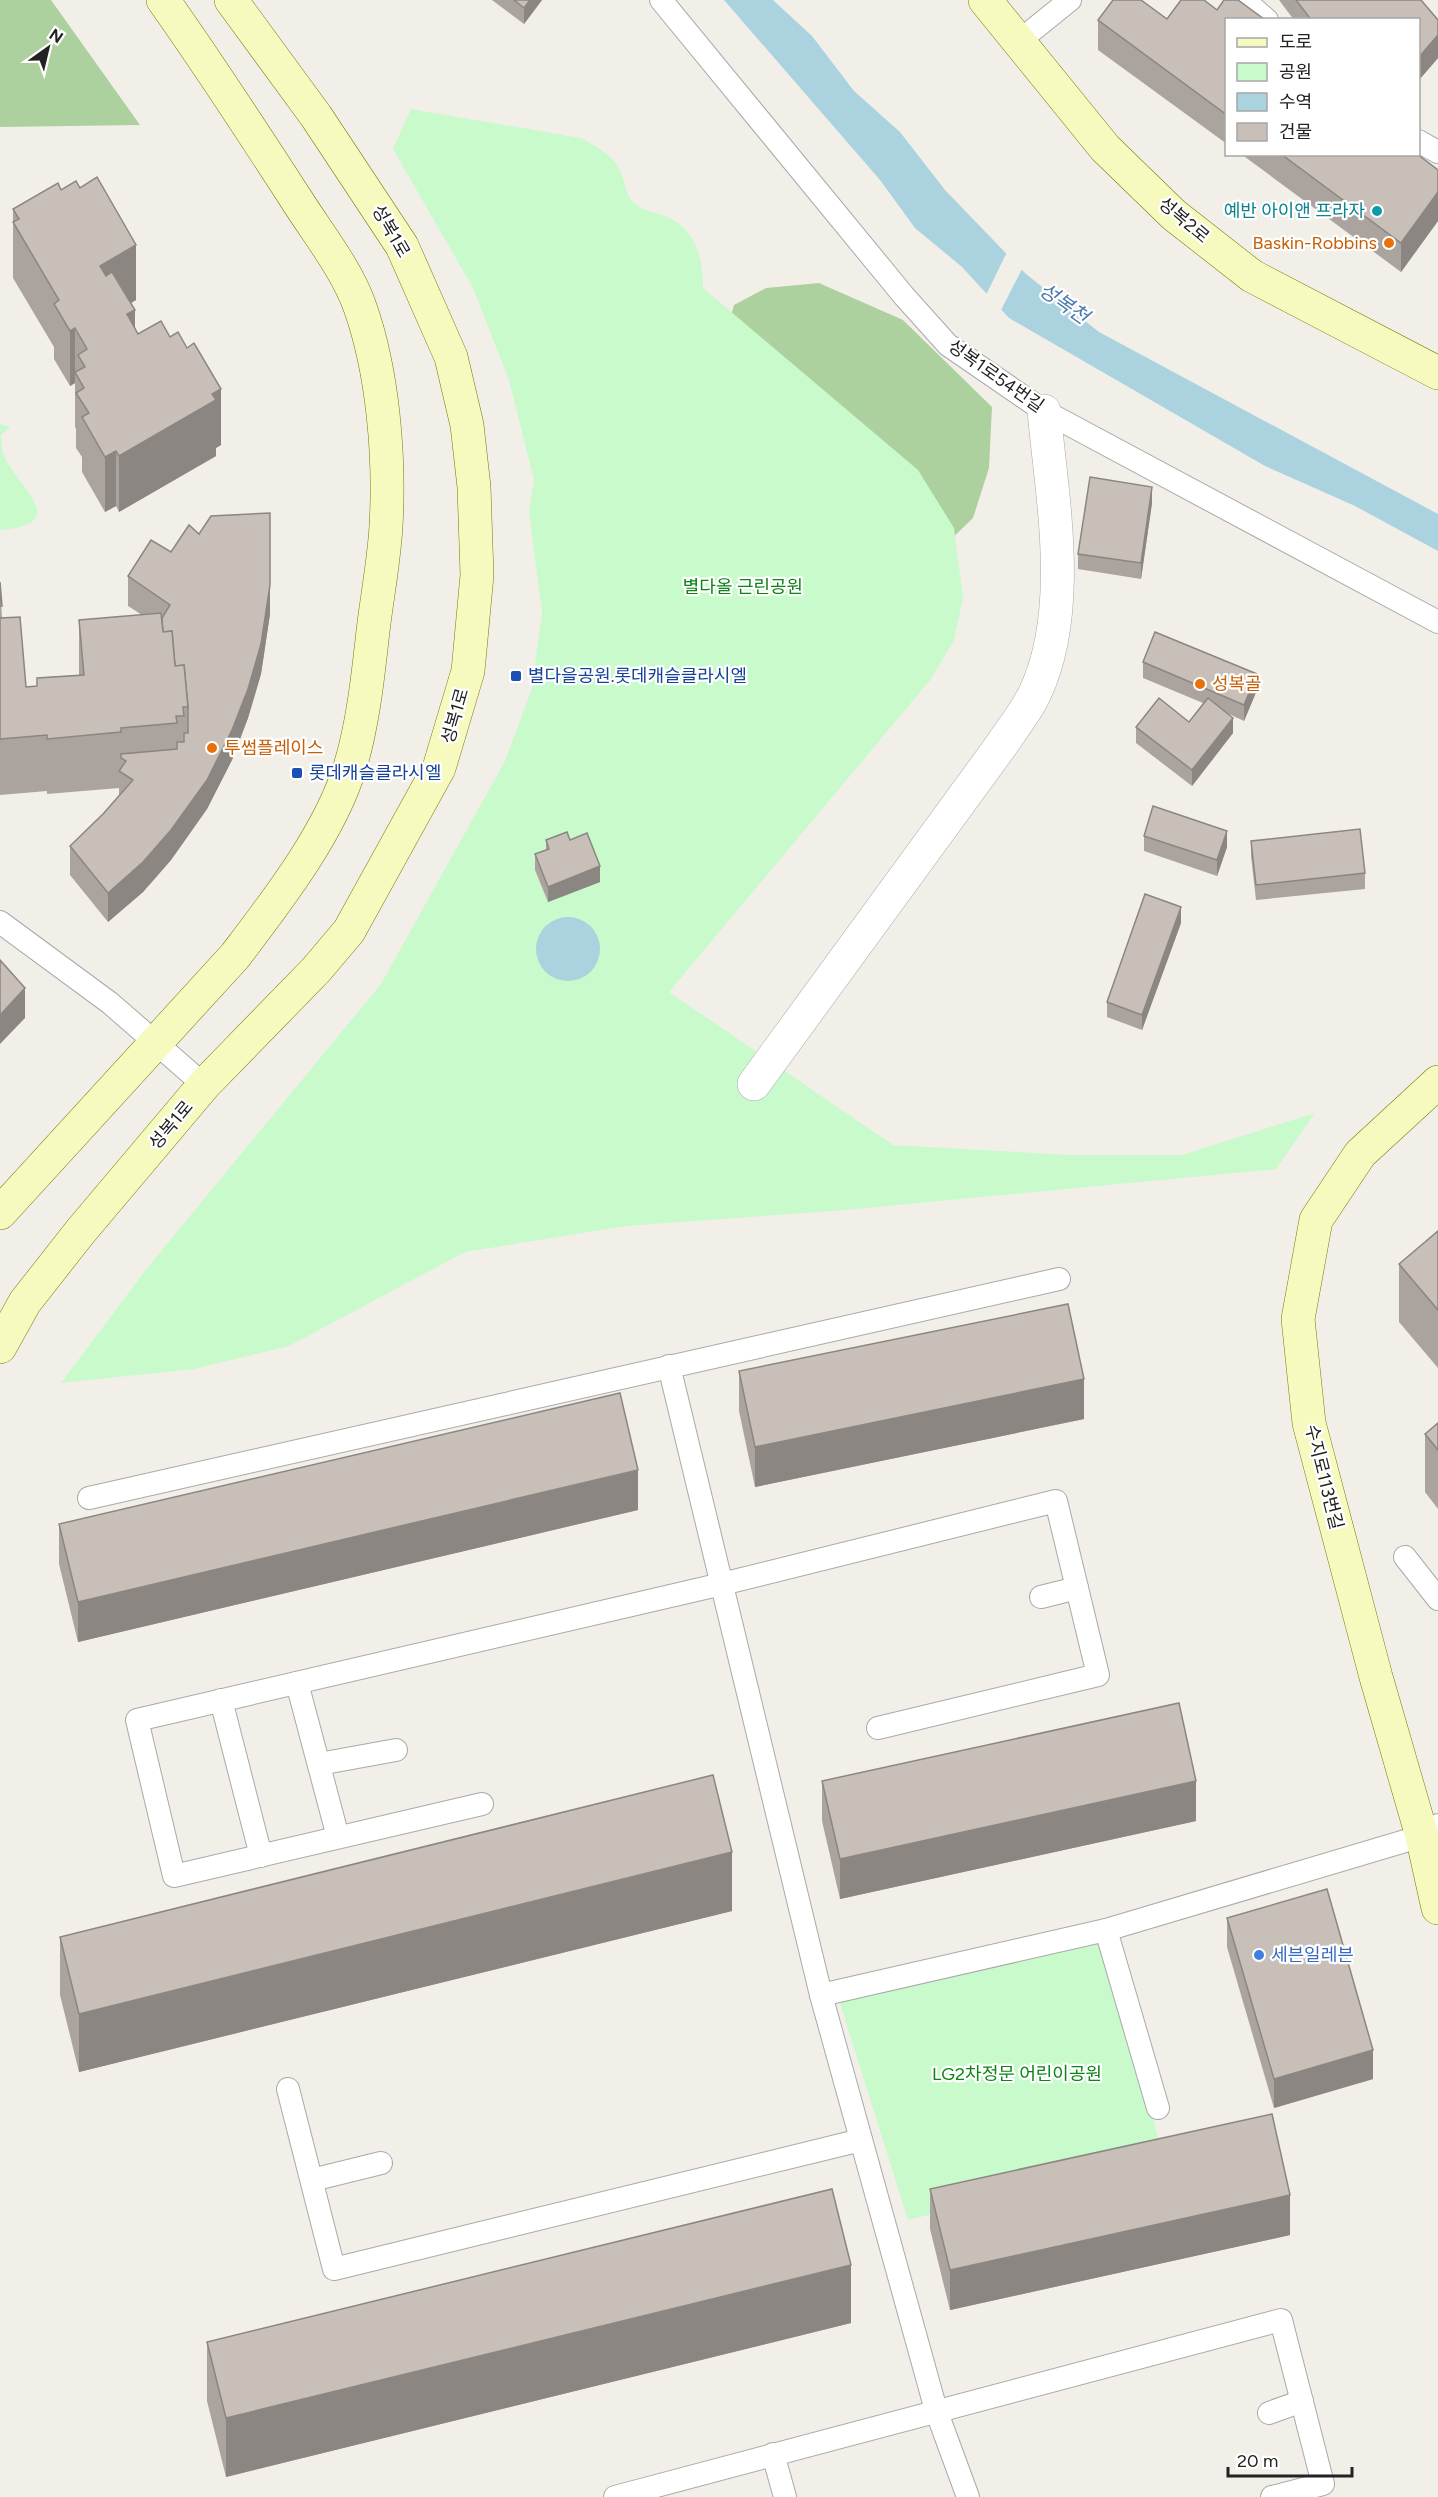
<svg xmlns="http://www.w3.org/2000/svg" width="1438" height="2497" viewBox="0 0 1438 2497" font-family="Figtree,'Noto Sans KR',sans-serif">
  <style>
    .forest { fill: #add19e }
    .park { fill: #c8facc }
    .water { fill: #aad3df }
    .pier { fill: #f2efe9 }
    .lines { fill: none; stroke-linecap: round; stroke-linejoin: round }
    .lane-casing { stroke: #a9a9a9; stroke-width: 24 }
    .street-casing { stroke: #a9a9a9; stroke-width: 34 }
    .secondary-casing { stroke: #707d05; stroke-width: 34 }
    .lane { stroke: #fff; stroke-width: 22 }
    .street { stroke: #fff; stroke-width: 33 }
    .secondary { stroke: #f7fabf; stroke-width: 33 }
    .wall { fill: #aba49e }
    .shaded-wall { fill: #8b8681 }
    .building { fill: #c7bfb8; stroke: #8b8681; stroke-width: 1.5 }
    .culture-dot { fill: #0f9aa8; stroke: #fff; stroke-width: 2 }
    .food-dot { fill: #e8710a; stroke: #fff; stroke-width: 2 }
    .transit-dot { fill: #1a4fb4; stroke: #fff; stroke-width: 2 }
    .shop-dot { fill: #3f7fe0; stroke: #fff; stroke-width: 2 }
    .labels { text-anchor: middle; stroke-width: 4.5; stroke-linejoin: round; paint-order: stroke }
    .culture-label { font-size: 18px; fill: #0d838f; stroke: #fff; text-anchor: end }
    .street-label { font-size: 18px; fill: #222; stroke: #fff }
    .food-label { font-size: 18px; fill: #c56008; stroke: #fff; text-anchor: start }
    .park-label { font-size: 18px; fill: #0c8416; stroke: #fff }
    .transit-label { font-size: 18px; fill: #164399; stroke: #fff; text-anchor: start }
    .shop-label { font-size: 18px; fill: #366cbe; stroke: #fff; text-anchor: start }
    .water-label { font-size: 20px; font-style: italic; fill: #4a7aab; stroke: #fff }
  </style>
  <rect width="100%" height="100%" fill="#f2efe9"/>
  <g class="forest">
    <polygon points="0,0 51,0 140,125 0,127"/>
    <polygon points="819,283 903,320 992,407 989,468 973,518 944,546 719,358 734,305 766,288"/>
  </g>
  <g class="park">
    <path d="M411,109l170,29c14,8 32,17 39,32 5,11 5,26 15,34 6,6 21,9 30,12 31,13 38,41 38,72l215,182 36,58 9,69 -9,43 -23,39 -262,313 224,153 176,10h113l133,-42 -39,56 -431,41 -219,16 -161,26 -176,94 -95,23 -133,14 87,-116 233,-283 124,-223 27,-73 10,-76 -13,-100 5,-32 -25,-100 -36,-92 -80,-139z"/>
    <path d="M0,424l10,3 -9,8c1,8 1,17 4,23 15,31 67,66 -5,72z"/>
    <polygon points="1106,1930 1163,2158 908,2220 839,2000"/>
  </g>
  <g class="water">
    <polygon points="724,0 773,0 812,36 854,91 900,132 945,190 1026,274 1099,332 1438,514 1438,551 1355,506 1265,466 1009,318 962,267 915,228 880,180"/>
    <circle cx="568" cy="949" r="32"/>
  </g>
  <polygon class="pier" points="1008,250 1023,267 1000,312 985,297"/>
  <g class="lines">
    <g class="lane-casing">
      <g id="lane">
        <polyline points="661,0 904,296 948,345 1044,411 1438,622"/>
        <polyline points="1244,0 1267,20"/>
        <polyline points="1018,42 1070,0"/>
        <polyline points="1418,141 1438,152"/>
        <polyline points="0,922 110,1003 204,1085"/>
        <polyline points="669,1366 821,1995 936,2410 968,2497"/>
        <polyline points="89,1498 1059,1279"/>
        <polyline points="1405,1557 1438,1599"/>
        <polyline points="1041,1597 1077,1588"/>
        <polyline points="297,1683 338,1837"/>
        <polyline points="221,1700 261,1856"/>
        <polyline points="319,1764 396,1750"/>
        <polyline points="482,1804 174,1876 137,1720 722,1584 1056,1501 1098,1675 878,1728"/>
        <polyline points="1106,1930 1158,2108"/>
        <polyline points="821,1995 1106,1930 1422,1836 1438,1825"/>
        <polyline points="288,2089 334,2269 861,2140"/>
        <polyline points="312,2180 381,2163"/>
        <polyline points="1269,2413 1302,2401"/>
        <polyline points="773,2454 785,2497"/>
        <polyline points="615,2497 1281,2320 1323,2484 1272,2497"/>
      </g>
    </g>
    <g class="street-casing">
      <path id="street" d="M754,1084l246,-337c12,-18 26,-35 35,-54 39,-83 17,-195 9,-282"/>
    </g>
    <g class="secondary-casing">
      <g id="secondary">
        <polyline points="985,0 1105,148 1174,215 1252,276 1438,373"/>
        <polyline points="1438,1082 1360,1154 1316,1220 1298,1319 1309,1423 1376,1677 1422,1836 1438,1908"/>
        <path d="M0,1213l235,-257c41,-54 95,-123 115,-189 13,-43 18,-91 23,-136 4,-34 11,-70 13,-105 4,-69 -3,-154 -26,-219 -13,-37 -41,-72 -62,-105 -44,-68 -88,-136 -135,-202"/>
        <polyline points="0,1347 25,1302 80,1232 204,1085 316,970 349,931 439,768 468,671 477,575 474,487 467,425 451,357 402,246 316,116 231,0"/>
      </g>
    </g>
    <use href="#lane" class="lane"/>
    <use href="#street" class="street"/>
    <use href="#secondary" class="secondary"/>
  </g>
  <g class="wall">
    <polygon points="492,0 542,0 524,24"/>
    <polygon points="1279,0 1421,0 1438,20 1438,58 1419,80 1419,20 1294,20"/>
    <polygon points="1167,19 1227,20 1227,144 1098,50 1098,20"/>
    <polygon points="1241,154 1417,154 1438,170 1438,221 1401,272"/>
    <polygon points="61,190 136,300 131,303 135,327 138,334 221,445 216,448 216,456 119,512 116,506 105,512 82,472 82,457 76,448 76,429 75,427 75,383 70,386 54,359 54,347 13,278 13,209"/>
    <polygon points="1152,503 1141,579 1078,569 1078,554"/>
    <polygon points="128,576 270,614 261,674 248,718 232,760 207,809 171,860 143,892 108,922 70,875 70,846 103,814 119,795 119,788 47,794 47,791 0,795 0,582 2,618 26,687 37,686 37,678 79,675 79,620 142,615 128,606"/>
    <polygon points="1143,662 1257,690 1244,721 1229,714 1233,733 1192,786 1136,743 1136,727 1189,722 1203,703 1143,678"/>
    <polygon points="1144,836 1227,847 1217,876 1144,851"/>
    <polygon points="546,840 570,840 600,882 548,902 535,870 535,854 546,850"/>
    <polygon points="1251,841 1365,873 1365,889 1256,900 1251,856"/>
    <polygon points="1181,923 1142,1030 1107,1017 1107,1002"/>
    <polygon points="1438,1231 1438,1368 1399,1322 1399,1264"/>
    <polygon points="739,1371 1084,1419 755,1487 739,1411"/>
    <polygon points="1438,1423 1438,1509 1425,1492 1425,1434"/>
    <polygon points="638,1510 78,1642 59,1564 59,1524"/>
    <polygon points="822,1781 1196,1821 840,1899 822,1821"/>
    <polygon points="732,1911 79,2072 60,1995 60,1937"/>
    <polygon points="1227,1918 1373,2079 1274,2108 1227,1947"/>
    <polygon points="930,2189 1290,2235 950,2310 930,2229"/>
    <polygon points="851,2323 226,2477 207,2401 207,2342"/>
  </g>
  <g class="shaded-wall">
    <polygon points="530,0 542,0 524,24 524,8"/>
    <polygon points="1438,35 1438,58 1419,80 1419,57"/>
    <polygon points="1438,192 1438,221 1401,272 1401,243"/>
    <polygon points="136,245 136,300 100,321 100,266"/>
    <polygon points="135,310 135,365 127,314"/>
    <polygon points="75,328 75,383 70,386 70,331"/>
    <polygon points="221,389 221,445 216,448 216,456 119,512 119,456 212,394"/>
    <polygon points="116,451 116,506 105,512 105,457"/>
    <polygon points="1152,487 1152,503 1141,579 1141,563"/>
    <polygon points="270,513 270,614 261,674 248,718 232,760 207,809 171,860 143,892 108,922 108,893 143,862"/>
    <polygon points="1257,674 1257,690 1244,721 1244,705"/>
    <polygon points="1233,718 1233,733 1192,786 1192,770"/>
    <polygon points="1227,831 1227,847 1217,876 1217,860"/>
    <polygon points="600,866 600,882 548,902 548,887"/>
    <polygon points="1181,907 1181,923 1142,1030 1142,1015"/>
    <polygon points="25,988 25,1018 0,1044 0,1015"/>
    <polygon points="1084,1379 1084,1419 755,1487 755,1447"/>
    <polygon points="638,1470 638,1510 78,1642 78,1602"/>
    <polygon points="1196,1781 1196,1821 840,1899 840,1859"/>
    <polygon points="732,1852 732,1911 79,2072 79,2014"/>
    <polygon points="1373,2050 1373,2079 1274,2108 1274,2079"/>
    <polygon points="1290,2195 1290,2235 950,2310 950,2270"/>
    <polygon points="851,2265 851,2323 226,2477 226,2418"/>
  </g>
  <g class="building">
    <polygon points="514,0 530,0 524,8"/>
    <polygon points="1113,0 1141,0 1167,19 1181,0 1204,0 1217,10 1224,0 1238,0 1264,19 1227,20 1227,115 1098,20"/>
    <polygon points="1296,0 1421,0 1438,20 1438,35 1419,57 1419,20 1312,20 1309,17"/>
    <polygon points="1281,154 1417,154 1438,170 1438,192 1401,243"/>
    <polygon points="97,177 136,245 100,266 106,276 112,272 135,310 127,314 138,334 161,321 170,337 178,332 187,348 194,343 221,389 212,394 216,400 119,456 116,451 105,457 82,417 89,413 76,393 84,388 75,372 85,367 78,355 87,349 75,328 70,331 54,304 59,300 13,222 19,219 13,209 58,183 61,190 76,181 80,188"/>
    <polygon points="1090,477 1152,487 1141,563 1078,554"/>
    <polygon points="270,513 270,585 261,644 248,689 232,730 207,780 171,830 143,862 108,893 70,846 103,814 133,780 119,771 126,761 121,758 121,754 177,749 177,742 184,742 184,733 188,733 188,707 184,665 175,666 172,631 163,632 162,618 170,605 128,576 151,540 171,552 189,525 199,534 211,516"/>
    <polygon points="0,582 2,606 0,606"/>
    <polygon points="161,613 163,632 172,631 175,666 184,665 188,707 183,707 184,716 176,716 177,723 121,728 121,732 47,739 47,735 0,739 0,618 20,617 26,687 37,686 37,678 84,675 79,620"/>
    <polygon points="1155,632 1257,674 1244,705 1143,662"/>
    <polygon points="1159,698 1189,722 1208,698 1233,718 1192,770 1136,727"/>
    <polygon points="1153,806 1227,831 1217,860 1144,836"/>
    <polygon points="1360,829 1365,873 1256,885 1251,841"/>
    <polygon points="567,832 570,840 587,833 600,866 548,887 535,854 549,849 546,840"/>
    <polygon points="1145,894 1181,907 1142,1015 1107,1002"/>
    <polygon points="0,960 25,988 0,1015"/>
    <polygon points="1438,1231 1438,1310 1399,1264"/>
    <polygon points="1068,1304 1084,1379 755,1447 739,1371"/>
    <polygon points="620,1393 638,1470 78,1602 59,1524"/>
    <polygon points="1438,1423 1438,1450 1425,1434"/>
    <polygon points="1179,1703 1196,1781 840,1859 822,1781"/>
    <polygon points="713,1775 732,1852 79,2014 60,1937"/>
    <polygon points="1327,1889 1373,2050 1274,2079 1227,1918"/>
    <polygon points="1272,2114 1290,2195 950,2270 930,2189"/>
    <polygon points="832,2189 851,2265 226,2418 207,2342"/>
  </g>
  <circle class="culture-dot" cx="1377" cy="211" r="6"/>
  <g class="food-dot">
    <circle cx="1389" cy="243" r="6"/>
    <circle cx="1200" cy="684" r="6"/>
    <circle cx="212" cy="748" r="6"/>
  </g>
  <g class="transit-dot">
    <rect x="510" y="670" width="12" height="12" rx="3"/>
    <rect x="291" y="767" width="12" height="12" rx="3"/>
  </g>
  <circle class="shop-dot" cx="1259" cy="1955" r="6"/>
  <g class="labels">
    <g class="culture-label">
      <text x="1365" y="217">예반 아이앤 프라자</text>
    </g>
    <g class="street-label">
      <text transform="translate(1184 220) rotate(40)" y="6">성복2로</text>
      <text transform="translate(391 231) rotate(60)" y="6">성복1로</text>
      <text transform="translate(996 376) rotate(35)" y="6">성복1로54번길</text>
      <text transform="translate(455 716) rotate(-74)" y="6">성복1로</text>
      <text transform="translate(171 1125) rotate(-50)" y="6">성복1로</text>
      <text transform="translate(1324 1477) rotate(76)" y="6">수지로113번길</text>
    </g>
    <g class="food-label">
      <text x="1377" y="249" text-anchor="end">Baskin-Robbins</text>
      <text x="1212" y="690">성복골</text>
      <text x="224" y="754">투썸플레이스</text>
    </g>
    <g class="park-label">
      <text x="743" y="593">별다올 근린공원</text>
      <text x="1017" y="2080">LG2차정문 어린이공원</text>
    </g>
    <g class="transit-label">
      <text x="528" y="682">별다을공원.롯데캐슬클라시엘</text>
      <text x="309" y="779">롯데캐슬클라시엘</text>
    </g>
    <g class="shop-label">
      <text x="1271" y="1961">세븐일레븐</text>
    </g>
    <g class="water-label">
      <text transform="translate(1064 303) rotate(35)" y="7">성복천</text>
    </g>
  </g>
  <rect x="1225" y="18" width="195" height="138" fill="#ffffff" stroke="#a7a7a7" stroke-width="1.5"/>
  <rect x="1237" y="38" width="30" height="9" fill="#f7fabf" stroke="#a7a7a7" stroke-width="1.5"/>
  <text x="1279" y="48" font-size="18" fill="#222222">도로</text>
  <rect x="1237" y="63" width="30" height="18" fill="#c8facc" stroke="#a7a7a7" stroke-width="1.5"/>
  <text x="1279" y="78" font-size="18" fill="#222222">공원</text>
  <rect x="1237" y="93" width="30" height="18" fill="#aad3df" stroke="#a7a7a7" stroke-width="1.5"/>
  <text x="1279" y="108" font-size="18" fill="#222222">수역</text>
  <rect x="1237" y="123" width="30" height="18" fill="#c7bfb8" stroke="#a7a7a7" stroke-width="1.5"/>
  <text x="1279" y="138" font-size="18" fill="#222222">건물</text>
  <g transform="translate(48 48) rotate(34)" stroke="#ffffff" stroke-width="4.5" paint-order="stroke">
  <path d="M0-4.5L10 22L0 15L-10 22Z" fill="#222222"/>
  <text y="-9" font-size="16" font-weight="bold" text-anchor="middle" fill="#222222">N</text>
  </g>
  <path d="M1228 2467v9h124v-9" fill="none" stroke="#222222" stroke-width="3"/>
  <text x="1237" y="2467" font-size="18" fill="#222222" stroke="#ffffff" stroke-width="4.5" paint-order="stroke">20 m</text>
</svg>
